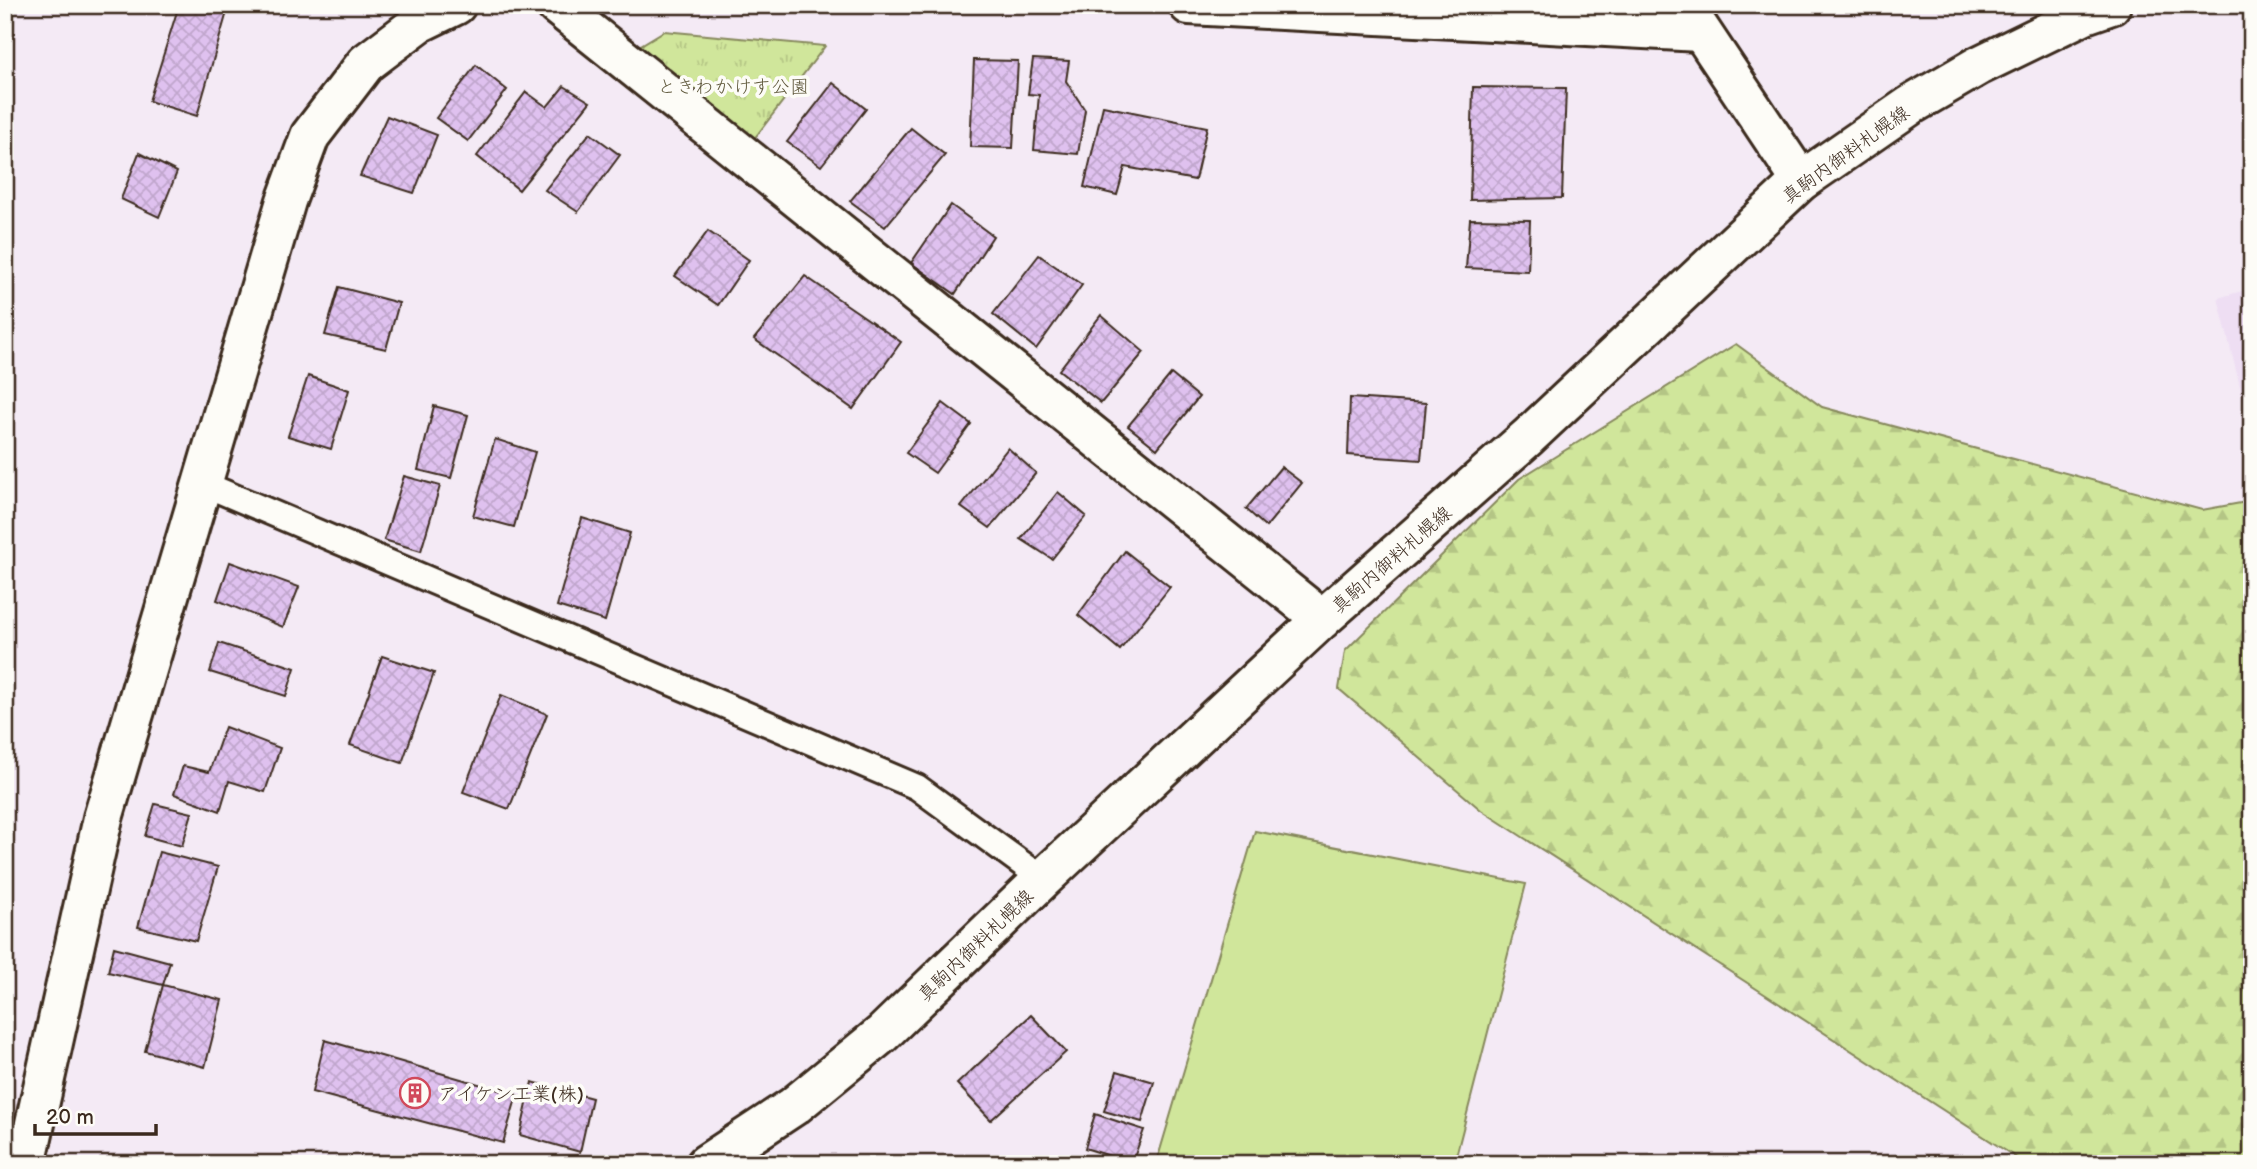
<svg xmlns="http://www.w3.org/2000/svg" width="2257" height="1169" viewBox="0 0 2257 1169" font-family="'Balsamiq Sans','Klee One',sans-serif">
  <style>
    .built { fill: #eedef3 }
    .grass { fill: #d0e69b; stroke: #86885c; stroke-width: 2 }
    .forest { fill: url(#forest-firs); stroke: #86885c; stroke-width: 2 }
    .park { fill: url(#park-tufts); stroke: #86885c; stroke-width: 2 }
    .building { fill: url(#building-cross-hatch); stroke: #3b2a1e; stroke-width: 2 }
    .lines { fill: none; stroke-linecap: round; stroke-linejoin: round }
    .service-casing { stroke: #3b2a1e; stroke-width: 30 }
    .minor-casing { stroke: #3b2a1e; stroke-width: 44 }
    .secondary-casing { stroke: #3b2a1e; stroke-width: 44 }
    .service { stroke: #fdfcf7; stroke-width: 24 }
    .minor { stroke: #fdfcf7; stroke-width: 38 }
    .secondary { stroke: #fdfcf7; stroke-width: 38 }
    .labels { text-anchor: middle; stroke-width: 7; stroke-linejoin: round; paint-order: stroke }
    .park-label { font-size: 19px; fill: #60593d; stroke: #fdfcf7 }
    .street-label { font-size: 19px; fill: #3b2a1e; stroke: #fdfcf7 }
    .poi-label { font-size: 19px; fill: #3b2a1e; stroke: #fdfcf7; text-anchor: start }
  </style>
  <defs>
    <pattern id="forest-firs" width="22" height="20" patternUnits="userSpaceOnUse" patternTransform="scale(1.75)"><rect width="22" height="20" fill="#d0e69b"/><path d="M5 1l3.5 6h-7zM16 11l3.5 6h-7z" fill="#b4c585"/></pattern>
    <pattern id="park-tufts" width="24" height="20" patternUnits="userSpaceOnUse" patternTransform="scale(1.75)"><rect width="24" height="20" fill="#d0e69b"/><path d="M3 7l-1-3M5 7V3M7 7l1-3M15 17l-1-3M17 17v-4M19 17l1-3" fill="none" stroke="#b4c585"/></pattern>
    <pattern id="building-cross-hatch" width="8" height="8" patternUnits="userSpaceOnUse" patternTransform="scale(1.75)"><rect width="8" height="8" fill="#dfc1ef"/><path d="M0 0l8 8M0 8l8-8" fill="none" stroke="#c0a6cc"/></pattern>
  </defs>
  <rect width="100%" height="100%" fill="#f4eaf5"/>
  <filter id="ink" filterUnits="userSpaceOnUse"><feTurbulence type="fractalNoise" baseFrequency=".0143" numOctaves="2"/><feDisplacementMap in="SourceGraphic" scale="14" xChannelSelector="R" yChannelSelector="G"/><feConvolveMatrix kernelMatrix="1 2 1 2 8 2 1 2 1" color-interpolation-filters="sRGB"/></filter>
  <g filter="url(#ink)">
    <polygon class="built" points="2252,288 2252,435 2218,298"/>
    <polygon class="grass" points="1255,831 1526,884 1454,1164 1156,1164"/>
    <polygon class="forest" points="1736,344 1822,407 2202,510 2252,501 2252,1164 2026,1164 1481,810 1339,689 1345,651 1519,479"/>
    <polygon class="park" points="664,31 825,46 744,152 636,48"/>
    <g class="building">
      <polygon points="179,5 205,5 227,12 197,116 149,101"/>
      <polygon points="1033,59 1069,61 1066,81 1085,110 1078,154 1034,150 1039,95 1028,94"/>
      <polygon points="974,60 1018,61 1013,148 970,147"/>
      <polygon points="476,65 507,90 468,141 436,118"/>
      <polygon points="833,83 866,109 821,166 787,142"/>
      <polygon points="564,86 590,102 519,190 477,156 526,92 547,107"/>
      <polygon points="1473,87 1566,88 1562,198 1470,200"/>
      <polygon points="1103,106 1207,127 1195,180 1125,167 1117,195 1084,187"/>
      <polygon points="387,116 437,135 414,193 360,176"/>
      <polygon points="911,128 945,155 885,227 850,201"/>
      <polygon points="590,133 620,155 578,212 545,190"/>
      <polygon points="139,153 177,172 159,217 121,199"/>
      <polygon points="951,205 993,236 955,294 911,263"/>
      <polygon points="1470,219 1530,220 1528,271 1466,268"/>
      <polygon points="708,231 749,260 718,305 675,276"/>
      <polygon points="1039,255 1082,285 1036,349 993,314"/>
      <polygon points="805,276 901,342 853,409 754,339"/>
      <polygon points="339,287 399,303 386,349 325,335"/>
      <polygon points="1101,315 1144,352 1101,403 1059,370"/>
      <polygon points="1171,374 1199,397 1157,449 1128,426"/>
      <polygon points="308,376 349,390 331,449 288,436"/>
      <polygon points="1350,398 1426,403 1421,460 1348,455"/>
      <polygon points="943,403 971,424 935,473 906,453"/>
      <polygon points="434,406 468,415 451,478 418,470"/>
      <polygon points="495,439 535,452 514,527 473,516"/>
      <polygon points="1008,448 1036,473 990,528 961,507"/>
      <polygon points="1281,467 1302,483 1266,527 1246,509"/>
      <polygon points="404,476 440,486 421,551 384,540"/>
      <polygon points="1058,492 1086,516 1052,559 1021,539"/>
      <polygon points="582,518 630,533 605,621 557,606"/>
      <polygon points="1125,551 1170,587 1120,650 1078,615"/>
      <polygon points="230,562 299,587 283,627 217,600"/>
      <polygon points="219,643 295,668 286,696 210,672"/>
      <polygon points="382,656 434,673 402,763 350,745"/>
      <polygon points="501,695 547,714 509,809 463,792"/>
      <polygon points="225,727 280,748 265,792 229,781 220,811 174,794 183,766 209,772"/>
      <polygon points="155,804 192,813 182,846 145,836"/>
      <polygon points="159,852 218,867 196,941 138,927"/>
      <polygon points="114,947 170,962 163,985 108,972"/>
      <polygon points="163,985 222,1000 205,1067 145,1051"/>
      <polygon points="1031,1015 1066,1052 991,1120 957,1084"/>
      <polygon points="325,1040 517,1095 503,1143 312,1092"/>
      <polygon points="1117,1071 1154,1082 1142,1122 1104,1111"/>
      <polygon points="532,1082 592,1098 580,1152 520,1135"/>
      <polygon points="1095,1114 1144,1130 1132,1163 1085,1148"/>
    </g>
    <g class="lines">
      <g class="service-casing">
        <polyline id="service" points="204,484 917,787 1043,879"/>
      </g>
      <g class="minor-casing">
        <g id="minor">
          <polyline points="556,5 1322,619"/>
          <polyline points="1189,5 1700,32"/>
          <polyline points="1687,10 1801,181"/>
          <polyline points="26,1164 103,818 286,201 310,136 366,63 419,23 456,5"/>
        </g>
      </g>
      <g class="secondary-casing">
        <polyline id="secondary" points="706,1164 794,1106 882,1034 1043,879 1322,619 1528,437 1801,181 1911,105 1978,66 2085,14 2111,5"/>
      </g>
      <use href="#service" class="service"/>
      <use href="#minor" class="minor"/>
      <use href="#secondary" class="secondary"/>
    </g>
  </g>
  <defs>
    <g id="building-ring" transform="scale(1.575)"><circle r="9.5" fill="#fdfcf7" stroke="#d1495b" stroke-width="1.5"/><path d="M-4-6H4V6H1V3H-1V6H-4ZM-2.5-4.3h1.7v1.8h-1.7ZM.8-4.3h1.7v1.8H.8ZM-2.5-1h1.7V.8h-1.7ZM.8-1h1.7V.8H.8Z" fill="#d1495b"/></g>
  </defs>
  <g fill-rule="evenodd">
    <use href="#building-ring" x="415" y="1093"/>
  </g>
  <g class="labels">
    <g class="park-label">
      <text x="733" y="93">ときわかけす公園</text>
    </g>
    <g class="street-label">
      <text transform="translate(1845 154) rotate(-36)" y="7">真駒内御料札幌線</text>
      <text transform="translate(1391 559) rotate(-41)" y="7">真駒内御料札幌線</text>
      <text transform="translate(975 945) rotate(-44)" y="7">真駒内御料札幌線</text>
    </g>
    <g class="poi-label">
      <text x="438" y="1100">アイケン工業(株)</text>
    </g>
  </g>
  <rect width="2257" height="1169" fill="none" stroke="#fdfcf7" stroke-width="28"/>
  <rect x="14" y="14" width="2229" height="1141" fill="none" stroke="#3b2a1e" stroke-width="2.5" filter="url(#ink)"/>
  <path d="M35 1124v10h121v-10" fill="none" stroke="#3b2a1e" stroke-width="3.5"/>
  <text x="46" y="1124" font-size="21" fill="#3b2a1e" stroke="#fdfcf7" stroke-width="5" paint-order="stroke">20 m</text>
</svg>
